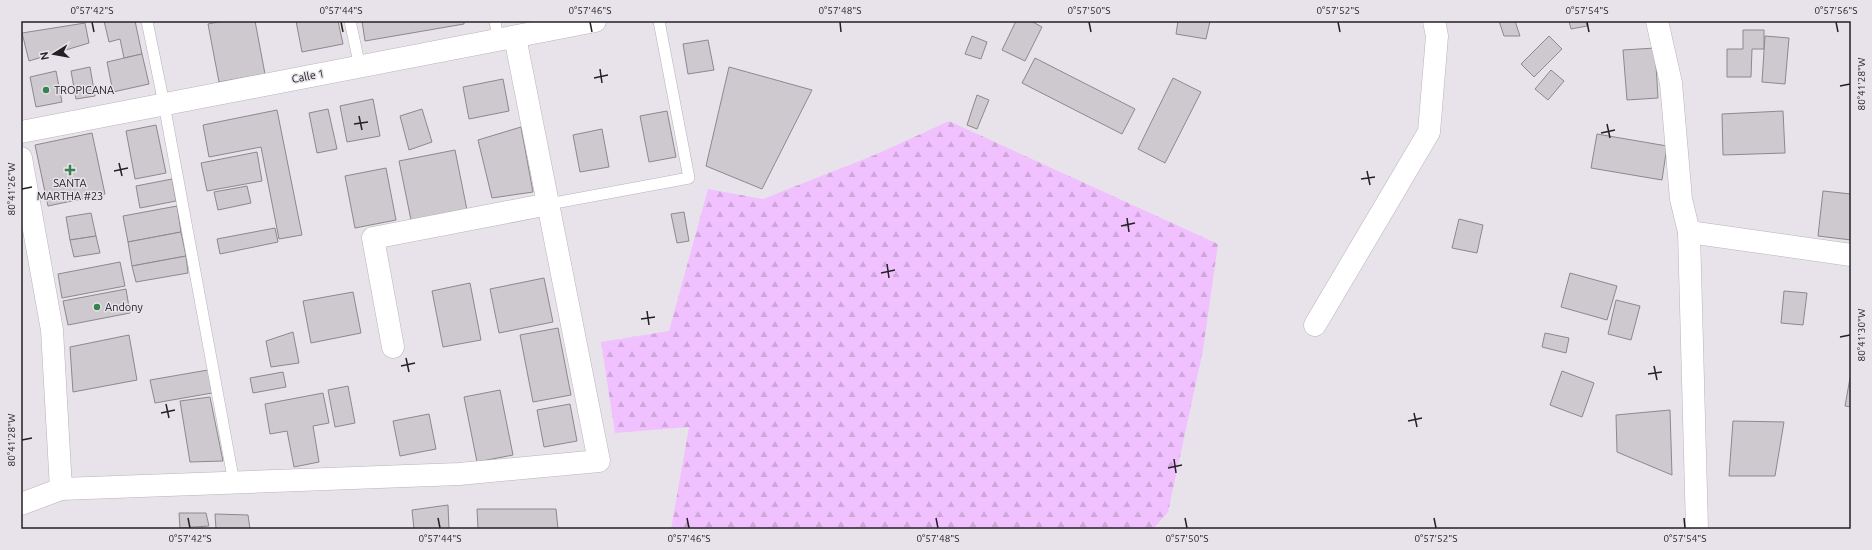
<svg xmlns="http://www.w3.org/2000/svg" width="1872" height="550" viewBox="0 0 1872 550" font-family="Ubuntu,sans-serif">
  <style>
    .forest { fill: url(#forest-firs) }
    .building { fill: #cdc9cf; stroke: #8c888e }
    .lines { fill: none; stroke-linecap: round; stroke-linejoin: round }
    .service-casing { stroke: #b8b3b9; stroke-width: 12 }
    .minor-casing { stroke: #b8b3b9; stroke-width: 23 }
    .service { stroke: #fff; stroke-width: 11 }
    .minor { stroke: #fff; stroke-width: 22 }
    .ticks { fill: none; stroke: #232123; stroke-width: 1.5 }
    .poi-dot { fill: #368352; stroke: #e8e3ea; stroke-width: 1.5 }
    .labels { text-anchor: middle; stroke-width: 3; stroke-linejoin: round; paint-order: stroke }
    .street-label { font-size: 11px; fill: #232123; stroke: #e8e3ea }
    .poi-label { font-size: 11px; fill: #232123; stroke: #e8e3ea; text-anchor: start }
    .neatline { fill: none; stroke: #232123; stroke-width: 1.5 }
    .ticks-label { font-size: 10px; text-anchor: middle; fill: #232123 }
  </style>
  <defs>
    <pattern id="forest-firs" width="22" height="20" patternUnits="userSpaceOnUse"><rect width="22" height="20" fill="#f1c1ff"/><path d="M5 1l3.5 6h-7zM16 11l3.5 6h-7z" fill="#cea6da"/></pattern>
  </defs>
  <rect width="100%" height="100%" fill="#e8e3ea"/>
  <polygon class="forest" points="949,121 1218,244 1203,350 1168,512 1153,529 671,529 689,427 615,433 601,342 669,331 708,189 763,199 877,154"/>
  <g class="building">
    <polygon points="104,21 135,21 142,54 124,58 120,39 109,42"/>
    <polygon points="223,21 255,21 265,74 219,82 208,24"/>
    <polygon points="296,21 338,21 343,44 302,52"/>
    <polygon points="362,21 464,21 464,24 365,41"/>
    <polygon points="1016,21 1031,21 1042,27 1025,61 1002,50"/>
    <polygon points="1178,21 1210,21 1206,39 1176,34"/>
    <polygon points="1499,21 1515,21 1520,36 1504,36"/>
    <polygon points="1569,21 1586,21 1587,26 1571,29"/>
    <polygon points="85,23 89,43 29,61 22,33"/>
    <polygon points="1743,30 1764,30 1764,49 1752,49 1751,77 1727,77 1727,49 1743,49"/>
    <polygon points="972,36 987,42 981,59 965,54"/>
    <polygon points="1549,36 1562,49 1534,77 1521,64"/>
    <polygon points="1765,36 1789,38 1785,84 1762,82"/>
    <polygon points="708,40 714,70 688,74 683,44"/>
    <polygon points="1655,48 1658,98 1627,100 1623,50"/>
    <polygon points="142,54 149,84 113,92 107,62"/>
    <polygon points="1035,58 1135,109 1122,134 1022,83"/>
    <polygon points="90,67 95,96 76,99 71,71"/>
    <polygon points="729,67 812,90 762,189 706,166"/>
    <polygon points="1551,70 1564,81 1548,100 1535,89"/>
    <polygon points="56,71 62,102 36,107 30,77"/>
    <polygon points="1173,78 1201,92 1165,163 1138,149"/>
    <polygon points="503,79 509,111 469,119 463,87"/>
    <polygon points="977,95 989,100 977,129 967,125"/>
    <polygon points="373,99 380,136 347,142 340,106"/>
    <polygon points="328,109 337,149 317,153 309,113"/>
    <polygon points="422,109 432,142 409,150 400,116"/>
    <polygon points="277,110 302,235 279,239 261,147 209,157 203,125"/>
    <polygon points="667,111 676,157 649,162 640,116"/>
    <polygon points="1783,111 1785,153 1723,155 1722,114"/>
    <polygon points="156,125 166,173 135,179 126,131"/>
    <polygon points="521,127 533,192 492,198 478,140"/>
    <polygon points="602,129 609,167 580,172 573,135"/>
    <polygon points="92,133 105,194 48,206 35,145"/>
    <polygon points="1597,134 1667,146 1662,180 1591,168"/>
    <polygon points="455,150 467,210 411,220 399,161"/>
    <polygon points="257,152 262,181 207,191 201,163"/>
    <polygon points="386,168 396,220 355,228 345,176"/>
    <polygon points="172,179 176,201 140,208 136,186"/>
    <polygon points="247,186 251,203 218,210 214,192"/>
    <polygon points="1823,191 1851,194 1851,240 1818,236"/>
    <polygon points="177,206 181,232 128,242 123,216"/>
    <polygon points="684,212 689,241 677,243 671,214"/>
    <polygon points="91,213 96,236 70,240 66,217"/>
    <polygon points="1459,219 1483,225 1477,253 1452,248"/>
    <polygon points="275,228 278,242 220,254 217,239"/>
    <polygon points="181,232 186,256 132,266 128,242"/>
    <polygon points="96,236 100,253 74,257 70,240"/>
    <polygon points="186,256 188,273 136,282 132,266"/>
    <polygon points="120,262 125,286 62,298 58,274"/>
    <polygon points="1570,273 1617,286 1607,320 1561,307"/>
    <polygon points="544,278 553,322 499,333 490,289"/>
    <polygon points="470,283 481,340 443,347 432,291"/>
    <polygon points="126,289 130,313 68,325 63,301"/>
    <polygon points="1784,291 1807,293 1803,325 1781,323"/>
    <polygon points="353,292 361,333 311,343 303,301"/>
    <polygon points="1616,300 1640,306 1631,340 1608,334"/>
    <polygon points="558,328 571,395 533,402 520,335"/>
    <polygon points="293,332 299,363 271,367 266,341"/>
    <polygon points="1545,333 1569,338 1566,353 1542,347"/>
    <polygon points="129,335 137,380 73,392 70,347"/>
    <polygon points="208,370 212,393 155,403 150,380"/>
    <polygon points="1562,371 1594,383 1582,417 1550,405"/>
    <polygon points="283,372 286,387 253,393 250,378"/>
    <polygon points="1850,378 1851,378 1851,407 1845,406"/>
    <polygon points="348,386 355,423 335,427 328,390"/>
    <polygon points="500,390 513,455 477,462 464,397"/>
    <polygon points="323,393 329,423 313,426 319,462 294,467 287,431 270,434 265,404"/>
    <polygon points="210,397 223,461 190,462 180,401"/>
    <polygon points="570,404 577,441 544,447 537,410"/>
    <polygon points="1670,410 1672,475 1617,452 1616,415"/>
    <polygon points="429,414 436,449 400,456 393,421"/>
    <polygon points="1733,421 1784,422 1775,476 1729,476"/>
    <polygon points="448,505 449,529 414,529 412,510"/>
    <polygon points="477,509 556,509 558,529 478,529"/>
    <polygon points="179,513 206,513 209,526 180,528"/>
    <polygon points="215,514 248,515 250,529 216,529"/>
  </g>
  <g class="lines">
    <g class="service-casing">
      <g id="service">
        <polyline points="147,21 164,104 234,483"/>
        <polyline points="350,21 360,67"/>
        <polyline points="495,21 498,40"/>
        <polyline points="549,204 689,178 659,21"/>
      </g>
    </g>
    <g class="minor-casing">
      <g id="minor">
        <polyline points="1657,21 1671,83 1681,199 1689,232 1697,529"/>
        <polyline points="21,132 595,21"/>
        <polyline points="21,158 52,330 61,489"/>
        <polyline points="1689,232 1851,255"/>
        <polyline points="1315,325 1429,132 1437,36 1434,21"/>
        <polyline points="393,347 373,238 549,204"/>
        <polyline points="21,504 61,489 459,474 599,461 515,37"/>
      </g>
    </g>
    <use href="#service" class="service"/>
    <use href="#minor" class="minor"/>
  </g>
  <path class="ticks" d="M92,22l2,10M341,22l2,10M590,22l2,10M840,22l1,10M1089,22l2,10M1338,22l2,10M1587,22l2,10M1836,22l2,10M600,69l2,14M594,78l14,-3M1840,86l10,-2M359,116l3,14M354,124l14,-2M1607,124l3,14M1601,133l14,-3M119,163l3,13M114,171l14,-3M1367,171l3,14M1361,179l14,-2M22,189l10,-2M1127,218l2,14M1121,226l14,-3M887,264l2,14M881,273l14,-3M647,311l2,14M641,319l14,-2M1840,337l10,-2M406,358l3,14M401,366l14,-3M1654,366l3,14M1648,374l14,-2M166,404l3,14M161,413l14,-3M1414,413l3,14M1408,421l14,-3M22,440l10,-2M1174,459l2,14M1168,468l14,-3M188,518l2,10M438,518l2,10M687,518l2,10M936,518l2,10M1185,518l2,10M1434,518l2,10M1684,518l1,10"/>
  <g class="poi-dot">
    <circle cx="46" cy="90" r="4"/>
    <path d="M68 164h4v4h4v4h-4v4h-4v-4h-4v-4h4z"/>
    <circle cx="97" cy="307" r="4"/>
  </g>
  <g class="labels">
    <g class="street-label">
      <text transform="translate(308 76) rotate(-11)" y="4">Calle 1</text>
    </g>
    <g class="poi-label">
      <text x="54" y="94">TROPICANA</text>
      <text x="70" y="187" text-anchor="middle">SANTA<tspan x="70" dy="13">MARTHA #23</tspan></text>
      <text x="105" y="311">Andony</text>
    </g>
  </g>
  <rect width="1872" height="550" fill="none" stroke="#e8e3ea" stroke-width="44"/>
  <g transform="translate(54 54) rotate(259)" stroke="#e8e3ea" stroke-width="3" paint-order="stroke">
  <path d="M0-3L7 15L0 10L-7 15Z" fill="#232123"/>
  <text y="-6" font-size="11" font-weight="bold" text-anchor="middle" fill="#232123">N</text>
  </g>
  <rect x="22" y="22" width="1828" height="506" class="neatline"/>
  <g class="ticks-label">
    <text x="92" y="14">0°57'42"S</text>
    <text x="341" y="14">0°57'44"S</text>
    <text x="590" y="14">0°57'46"S</text>
    <text x="840" y="14">0°57'48"S</text>
    <text x="1089" y="14">0°57'50"S</text>
    <text x="1338" y="14">0°57'52"S</text>
    <text x="1587" y="14">0°57'54"S</text>
    <text x="1836" y="14">0°57'56"S</text>
    <text transform="translate(1861 84) rotate(-90)" y="4">80°41'28"W</text>
    <text transform="translate(11 189) rotate(-90)" y="4">80°41'26"W</text>
    <text transform="translate(1861 335) rotate(-90)" y="4">80°41'30"W</text>
    <text transform="translate(11 440) rotate(-90)" y="4">80°41'28"W</text>
    <text x="190" y="542">0°57'42"S</text>
    <text x="440" y="542">0°57'44"S</text>
    <text x="689" y="542">0°57'46"S</text>
    <text x="938" y="542">0°57'48"S</text>
    <text x="1187" y="542">0°57'50"S</text>
    <text x="1436" y="542">0°57'52"S</text>
    <text x="1685" y="542">0°57'54"S</text>
  </g>
</svg>
